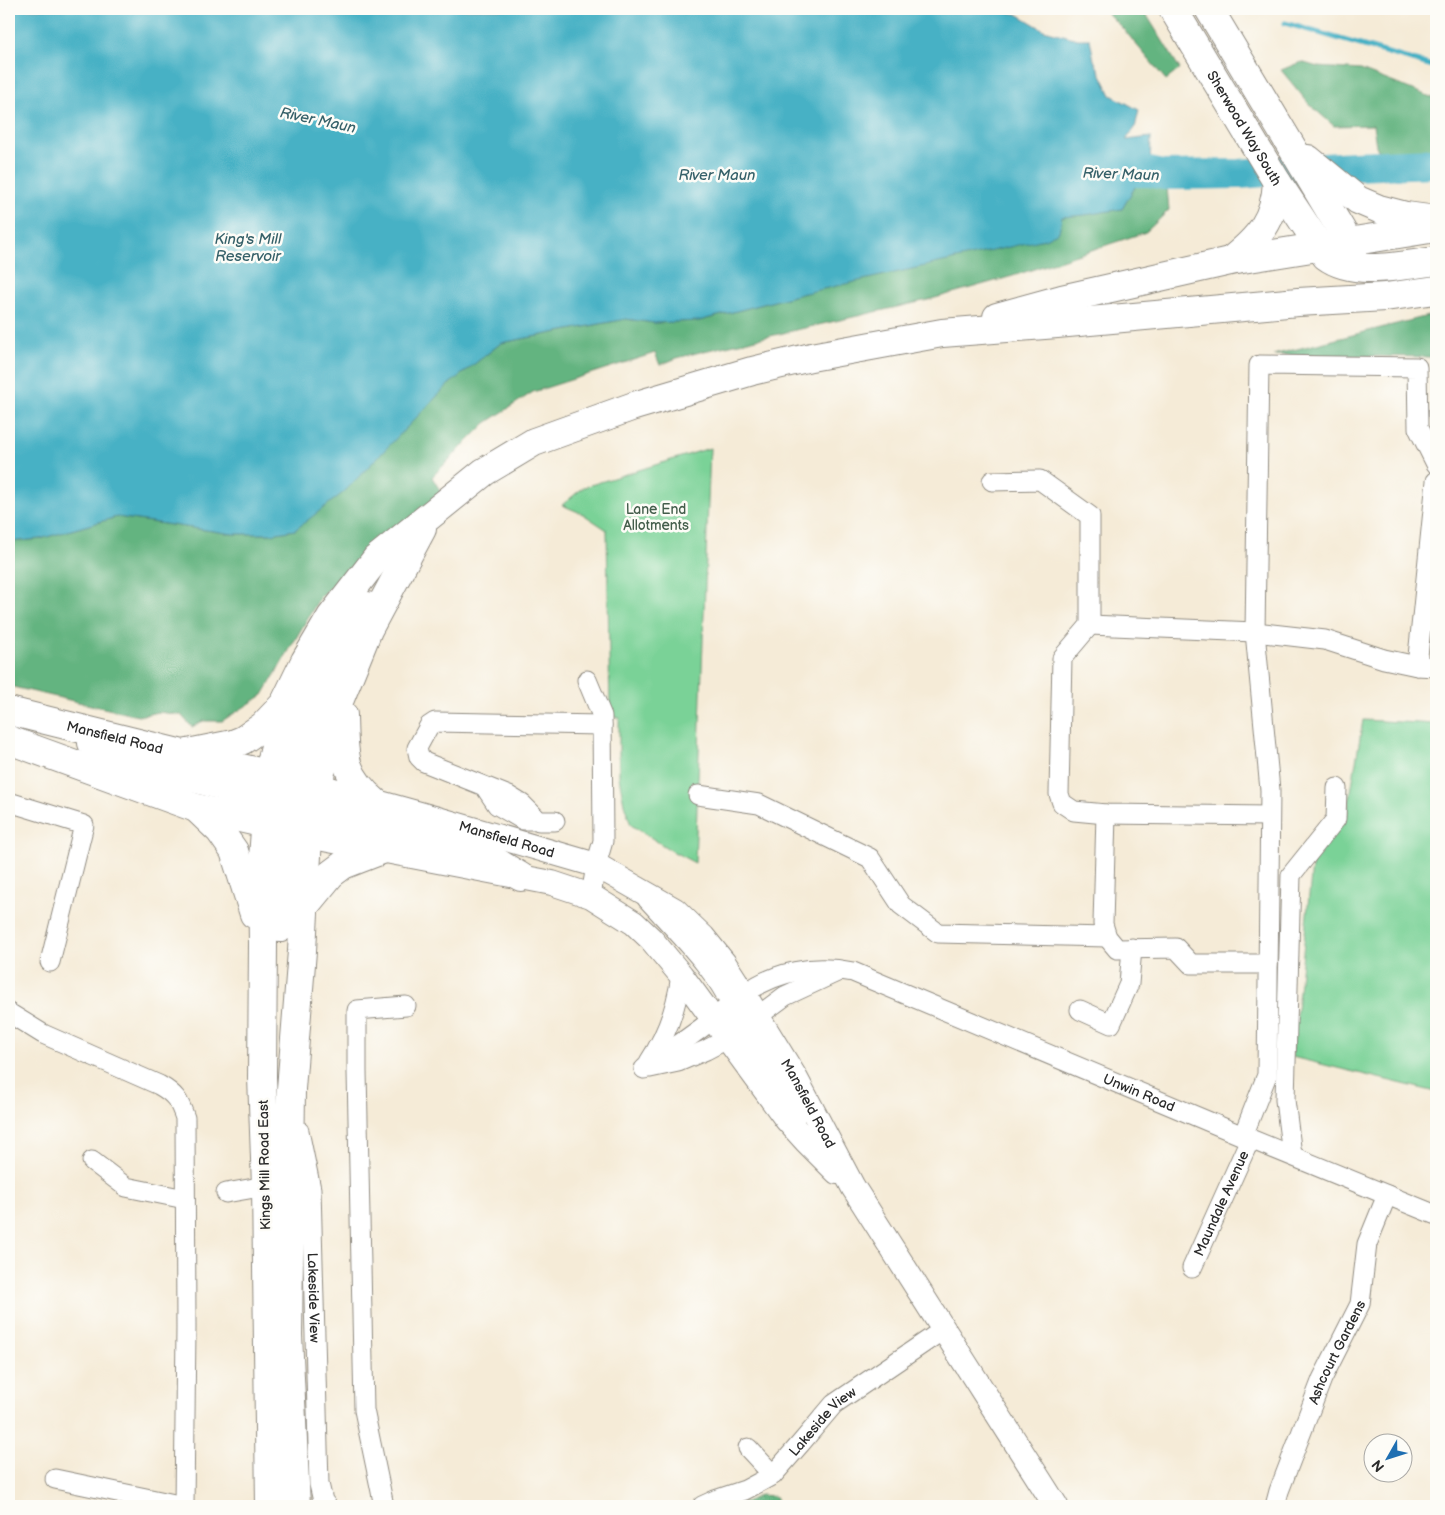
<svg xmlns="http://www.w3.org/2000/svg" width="1445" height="1515" viewBox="0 0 1445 1515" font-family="'Balsamiq Sans',sans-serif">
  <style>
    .green { fill: #7ad297; stroke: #527e61 }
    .forest { fill: #63b480; stroke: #477056 }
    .water { fill: #47b1c5; stroke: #396e78 }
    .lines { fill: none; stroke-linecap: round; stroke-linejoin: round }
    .stream { stroke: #47b1c5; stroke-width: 5 }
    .river { stroke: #47b1c5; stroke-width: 30 }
    .minor-casing { stroke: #908b81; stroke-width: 21 }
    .major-casing { stroke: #908b81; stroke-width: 26 }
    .highway-casing { stroke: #908b81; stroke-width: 30 }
    .minor { stroke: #fff; stroke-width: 19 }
    .major { stroke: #fff; stroke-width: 24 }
    .highway { stroke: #fff; stroke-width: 28 }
    .labels { text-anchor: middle; stroke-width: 5; stroke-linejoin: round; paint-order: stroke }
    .street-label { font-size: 14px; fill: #2b2b2b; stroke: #fdfcf7 }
    .park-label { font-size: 14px; fill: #435d4b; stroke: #fdfcf7 }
    .water-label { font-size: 15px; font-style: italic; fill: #366169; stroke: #fdfcf7 }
  </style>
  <rect width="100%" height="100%" fill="#fdfcf7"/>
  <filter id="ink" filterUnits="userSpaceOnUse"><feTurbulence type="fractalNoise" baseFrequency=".02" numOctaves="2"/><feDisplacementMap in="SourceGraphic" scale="10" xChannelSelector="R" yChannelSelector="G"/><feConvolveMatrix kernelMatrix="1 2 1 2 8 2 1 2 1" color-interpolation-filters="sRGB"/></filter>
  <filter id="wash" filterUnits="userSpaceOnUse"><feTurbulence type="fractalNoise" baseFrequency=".0096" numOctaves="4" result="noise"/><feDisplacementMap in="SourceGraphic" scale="20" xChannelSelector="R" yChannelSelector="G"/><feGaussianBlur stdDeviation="1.12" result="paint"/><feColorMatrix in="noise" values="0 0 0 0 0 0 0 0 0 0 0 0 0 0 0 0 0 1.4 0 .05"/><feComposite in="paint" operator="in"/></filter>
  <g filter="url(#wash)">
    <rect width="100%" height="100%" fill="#f5ebd7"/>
    <g class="green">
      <polygon points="710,448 695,863 672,851 631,825 624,804 619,777 619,718 610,716 607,530 583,514 562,505 584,487"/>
      <polygon points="1363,720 1436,724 1436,1092 1292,1057 1313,857 1347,815"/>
    </g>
    <g class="forest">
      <polygon points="1103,9 1143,9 1180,69 1166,80 1125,31"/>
      <polygon points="1301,62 1318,67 1361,70 1436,99 1436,172 1391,175 1376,146 1373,125 1334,126 1309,104 1281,70"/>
      <polygon points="1138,182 1167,187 1169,210 1146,232 1013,276 928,300 704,351 677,358 660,365 655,353 533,392 486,423 432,477 441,492 320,597 263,695 222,721 203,721 192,727 181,715 159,712 138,716 9,686 9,542 40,539 117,517 233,534 271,534 295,530 448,385 501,343 626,319 654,323 699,321 801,294 1062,217 1122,209"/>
      <polygon points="1436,314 1436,357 1273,355"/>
      <polygon points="760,1495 774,1496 780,1506 738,1506"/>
    </g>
    <polygon class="water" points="9,9 992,9 1017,14 1044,30 1078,39 1090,39 1094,60 1111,95 1139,110 1135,128 1126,140 1151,137 1150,172 1138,182 1122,209 1085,215 1062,217 1059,232 1045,239 801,294 699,321 654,323 626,319 501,343 448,385 344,492 295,530 271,534 233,534 117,517 40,539 9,542"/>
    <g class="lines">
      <polyline class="stream" points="1285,23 1436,67"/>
      <polyline class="river" points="1110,172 1150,172 1163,175 1239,174 1353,166 1436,163"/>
    </g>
  </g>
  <g filter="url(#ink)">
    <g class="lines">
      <g class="minor-casing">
        <g id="minor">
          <polyline points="992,481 1040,480 1090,516 1090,625 1062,658 1059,794 1062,803 1074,811 1106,814 1269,816"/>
          <polyline points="1090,625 1255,632 1325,640 1384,659 1417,666 1436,667"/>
          <polyline points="1417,666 1436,481"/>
          <polyline points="587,680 602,716 603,841 596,865 591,896"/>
          <polyline points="485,787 497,805 523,820 532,820"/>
          <polyline points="698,795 759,804 870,858 901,905 938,933 1107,937"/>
          <polyline points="9,802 84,825 50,962"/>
          <polyline points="1106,814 1103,924 1107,937 1117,949 1176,948 1191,964 1268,964"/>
          <polyline points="555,821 539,821 522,804 509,796 424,762 419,757 417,748 429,726 435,722 602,725"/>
          <path d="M647,899c26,29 79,80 87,117"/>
          <polyline points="1080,1010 1111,1024 1129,984 1132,948"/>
          <path d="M9,1013l34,21 116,51c16,9 20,15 26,33l1,210 -2,178"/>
          <polyline points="739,1016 744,1027 767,1059 795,1119"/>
          <path d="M649,1062c18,-27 28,-56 32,-87"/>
          <polyline points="650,1068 678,1062 706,1050 727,1039 785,996 837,972"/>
          <path id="s1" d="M644,1069c23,-17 47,-32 69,-50 10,-8 20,-16 30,-24 32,-24 71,-31 110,-23l390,164 193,79"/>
          <path id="s2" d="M299,1131l12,58 8,295 4,17 4,5"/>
          <polyline points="1243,1136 1267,1075 1270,790 1255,632 1259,365 1417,367 1418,428 1436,464"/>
          <polyline points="1292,1155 1285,1100 1291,875 1336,819 1337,788"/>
          <polyline points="92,1161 126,1187 185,1199"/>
          <polyline points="226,1193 266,1186"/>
          <path id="s3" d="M1192,1268l58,-129"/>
          <polyline points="748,1448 773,1475"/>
          <polyline points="55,1479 184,1506"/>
          <polyline points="384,1506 364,1410 357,1072 357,1010 406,1006"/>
          <path id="s4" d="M702,1506l13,-6 30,-10 28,-15 28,-32 33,-39 109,-74"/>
          <path id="s5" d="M1275,1506l4,-15 43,-112 38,-75 7,-60 20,-49"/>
        </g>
      </g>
      <g class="major-casing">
        <g id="major">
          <path id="s6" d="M186,754l83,18 169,47 158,46 79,45 28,27 21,26 20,31 51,83 58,110 203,319"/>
          <polyline points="292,831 308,836 552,883 591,896 634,923 651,939 681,975 787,1120 806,1141 837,1172"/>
        </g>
      </g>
      <g class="highway-casing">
        <g id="highway">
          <path id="s7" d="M1173,9l104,173 49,74c28,21 77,9 110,5"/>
          <polyline points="1209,9 1342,231 1346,251 1344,260"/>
          <polyline points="1308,159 1358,200 1379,209 1406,216 1436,220"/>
          <path d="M1230,261c29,-23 45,-41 47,-79"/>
          <polyline points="997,317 1062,299 1230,261 1436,228"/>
          <path id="s8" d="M9,711l174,43 50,-10 10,-4 20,-14 21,-22"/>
          <path d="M343,715c1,40 -1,59 32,87"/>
          <polyline points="9,740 196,808 266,824"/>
          <polyline points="92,743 116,757 267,798 283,807"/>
          <polyline points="296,800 312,811 472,847 521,877"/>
          <polyline points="196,808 220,831 234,851 254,914"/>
          <path d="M270,819c22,-27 26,-56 35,-88 11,-41 31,-95 62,-125"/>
          <polyline points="303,908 331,874 343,865 382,850"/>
          <path d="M280,928l5,-99c8,-17 18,-29 32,-42"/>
          <polyline points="270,1506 266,1186 262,1077 263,944 262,873 269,772 285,702 305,661 331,617 376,559 484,472 534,442 634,406 752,371 811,357 942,333 1057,324 1298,302 1385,297 1436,290"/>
          <polyline points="296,1506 288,1335 291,1089 302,951 308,836 312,811 335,711 368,630 422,529"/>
        </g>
      </g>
      <use href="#minor" class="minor"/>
      <use href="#major" class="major"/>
      <use href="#highway" class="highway"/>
    </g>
  </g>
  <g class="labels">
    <g class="street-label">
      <text dy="5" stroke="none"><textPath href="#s7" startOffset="139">Sherwood Way South</textPath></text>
      <text dy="5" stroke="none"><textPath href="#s8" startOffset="109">Mansfield Road</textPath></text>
      <text dy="5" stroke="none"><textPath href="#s6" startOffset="332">Mansfield Road</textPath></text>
      <text dy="5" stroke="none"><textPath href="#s1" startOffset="550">Unwin Road</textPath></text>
      <text dy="5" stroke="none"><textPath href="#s6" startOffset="752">Mansfield Road</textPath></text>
      <text transform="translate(264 1165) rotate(-91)" y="5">Kings Mill Road East</text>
      <text dy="5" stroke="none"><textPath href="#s3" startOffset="71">Maundale Avenue</textPath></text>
      <text dy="5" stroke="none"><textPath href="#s2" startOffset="168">Lakeside View</textPath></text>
      <text dy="5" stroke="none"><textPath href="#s5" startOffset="166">Ashcourt Gardens</textPath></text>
      <text dy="5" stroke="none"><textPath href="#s4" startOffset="151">Lakeside View</textPath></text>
    </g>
    <g class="park-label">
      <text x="656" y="514">Lane End<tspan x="656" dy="16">Allotments</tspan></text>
    </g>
    <g class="water-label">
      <text transform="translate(318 120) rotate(12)" y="5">River Maun</text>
      <text transform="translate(1121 174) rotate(2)" y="5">River Maun</text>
      <text x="717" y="180">River Maun</text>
      <text x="248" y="244">King's Mill<tspan x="248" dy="17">Reservoir</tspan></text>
    </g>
  </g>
  <rect width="1445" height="1515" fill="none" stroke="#fdfcf7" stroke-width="30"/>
  <g transform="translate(1388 1458) rotate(231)"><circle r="24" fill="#fdfcf7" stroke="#a9a8a5"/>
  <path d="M0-4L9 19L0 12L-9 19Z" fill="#1f6fb2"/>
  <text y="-8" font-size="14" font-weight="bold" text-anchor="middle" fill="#2b2b2b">N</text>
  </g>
</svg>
